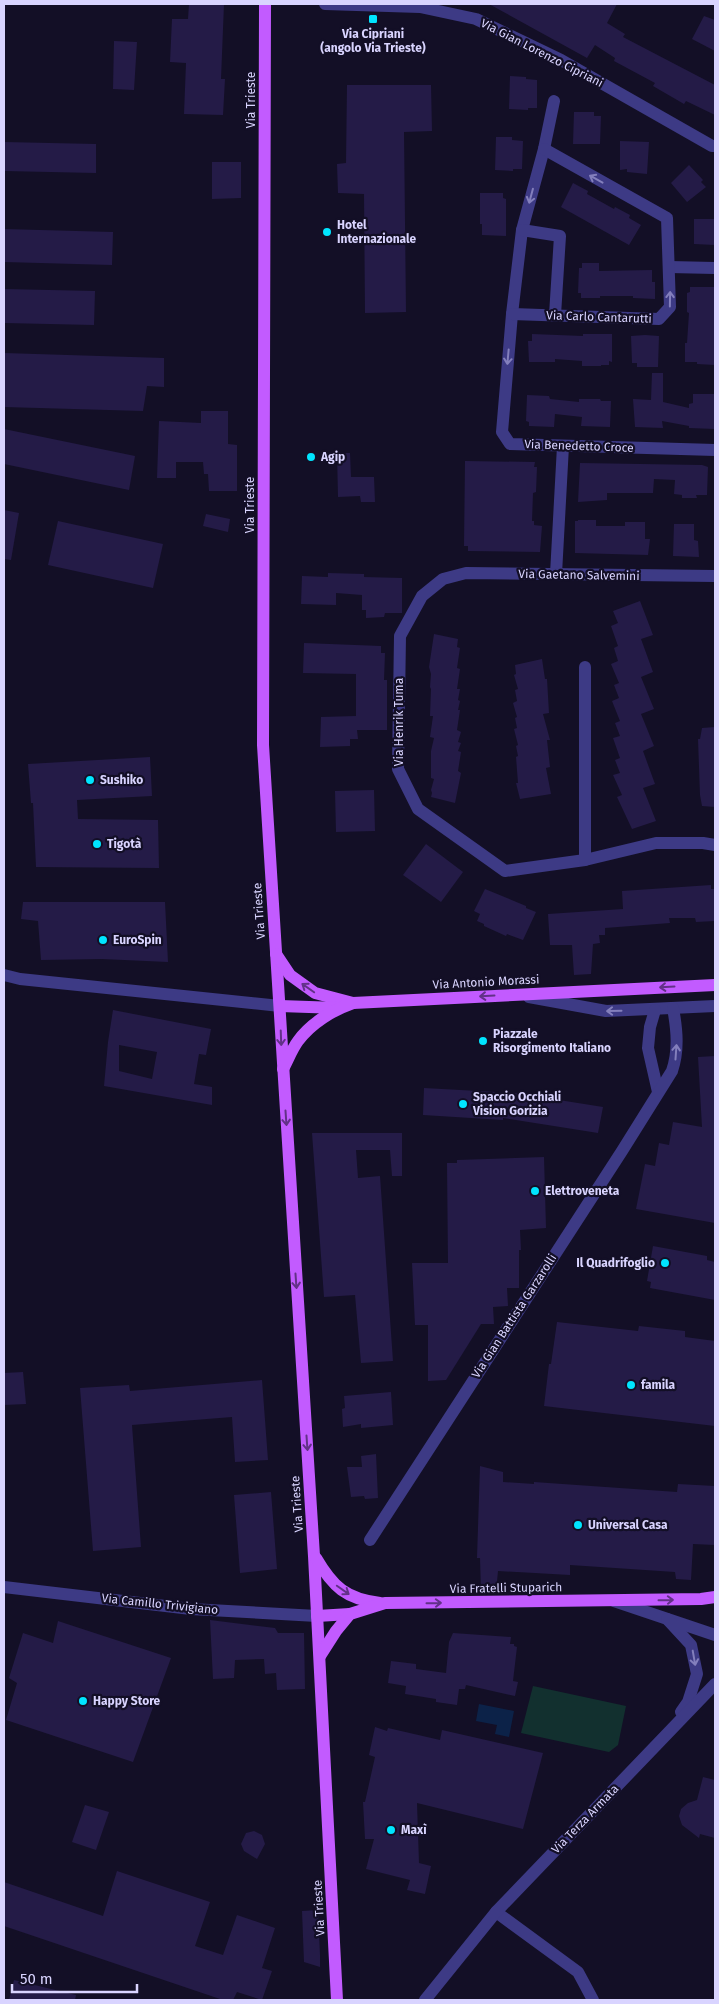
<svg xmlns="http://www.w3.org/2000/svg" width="719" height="2004" viewBox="0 0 719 2004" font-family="'Fira Sans',sans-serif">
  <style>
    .green { fill: #12302f }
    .water { fill: #0c2248 }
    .building { fill: #241b47; fill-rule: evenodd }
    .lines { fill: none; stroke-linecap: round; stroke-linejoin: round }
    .minor { stroke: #3d3a85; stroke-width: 12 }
    .major { stroke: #c25bff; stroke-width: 12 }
    .oneway { stroke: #837fbc }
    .oneway2 { stroke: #623188 }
    .poi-dot { fill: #00e5ff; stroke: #130f26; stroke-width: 2 }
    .labels { text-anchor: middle; stroke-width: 4.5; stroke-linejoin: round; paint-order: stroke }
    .poi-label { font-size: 12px; font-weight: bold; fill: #d9d4ff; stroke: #130f26; text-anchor: start }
    .street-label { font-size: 12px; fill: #d9d4ff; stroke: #130f26 }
  </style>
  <rect width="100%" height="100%" fill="#130f26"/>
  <polygon class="green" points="533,1686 626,1706 618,1745 609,1752 521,1733"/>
  <polygon class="water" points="479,1704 514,1711 509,1737 495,1734 497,1725 476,1721"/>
  <g class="building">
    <polygon points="189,4 224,4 221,79 225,79 223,115 184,114 186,63 170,62 172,19 188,19"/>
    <polygon points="489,4 617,4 607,23 625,34 623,37 715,85 715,115 686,101 684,104 653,86 655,83 614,61 615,58 595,45 587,58"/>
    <polygon points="704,16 715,20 715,51 692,39"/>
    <polygon points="114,41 137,42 134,90 113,89"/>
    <polygon points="510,76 526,77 526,79 537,80 537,108 528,108 528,110 509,109"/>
    <polygon points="347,85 431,85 432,131 404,132 406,312 365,313 364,194 338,193 337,164 346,163"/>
    <polygon points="574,112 594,112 594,116 601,116 600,144 573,144"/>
    <polygon points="496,137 512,137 512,140 523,141 522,169 513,169 513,171 495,170"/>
    <polygon points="620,141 649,142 647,174 627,172 627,169 620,170"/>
    <polygon points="4,142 96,144 96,173 4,171"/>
    <polygon points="212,162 241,162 241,198 212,199"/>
    <polygon points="689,165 703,180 701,182 706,187 687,202 671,183"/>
    <polygon points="573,183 588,191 587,194 614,209 615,207 630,215 629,218 641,225 629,245 561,207"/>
    <polygon points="480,193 503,193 503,198 506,199 506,236 482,235 482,224 480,224"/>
    <polygon points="694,219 714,219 715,245 694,244"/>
    <polygon points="4,229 113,232 112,265 4,262"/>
    <polygon points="582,263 599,263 599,271 652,270 652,282 655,282 655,299 633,298 633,296 600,296 600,298 581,298 581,293 578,293 579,268 582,268"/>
    <polygon points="690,287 715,287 715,365 697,364 697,362 685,362 685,343 687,343 689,313 687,312 687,293 690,292"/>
    <polygon points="4,289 95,291 94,325 4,323"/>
    <polygon points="532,334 583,336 583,334 612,334 612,362 609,361 609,365 601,365 601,366 582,366 582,361 555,359 555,362 529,362 528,341 532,341"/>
    <polygon points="645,335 659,336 658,367 637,367 637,363 632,363 631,336"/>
    <polygon points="4,353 164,358 164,387 147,386 143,411 4,407"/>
    <polygon points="652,373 663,373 663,402 689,408 689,404 693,403 693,394 715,394 715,429 689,428 689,426 662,421 663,428 635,427 633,399 651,400"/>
    <polygon points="527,395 549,396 550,399 579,402 579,399 600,399 601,401 611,401 610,427 581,426 582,417 555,414 554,427 529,426 529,422 526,421"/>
    <polygon points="201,411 228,411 228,444 237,445 237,491 209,491 208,474 204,474 203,462 176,462 176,478 157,478 159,421 201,423"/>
    <polygon points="4,429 135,456 129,490 4,464"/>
    <polygon points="337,453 350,453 351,477 374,477 375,502 361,502 360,496 338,497"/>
    <polygon points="465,461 535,462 534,467 537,467 536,492 533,493 532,521 534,521 534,525 542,526 540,552 468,551 468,546 464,546"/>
    <polygon points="580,463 702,465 708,467 707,495 696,495 697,498 682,498 682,495 674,494 675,480 654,479 653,493 607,493 607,500 578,502"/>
    <polygon points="4,510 19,513 11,560 4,559"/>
    <polygon points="206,514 230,519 228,532 203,526"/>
    <polygon points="578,520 596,520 596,526 625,526 625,522 645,522 645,539 650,539 648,555 575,553 575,521 578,521"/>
    <polygon points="58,521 163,544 153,588 48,565"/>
    <polygon points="674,524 694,524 694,540 698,541 699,557 673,556"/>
    <polygon points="328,573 364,574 364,577 402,578 402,613 385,613 384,617 366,618 366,610 362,610 362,595 336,593 336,605 301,604 302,576 328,577"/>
    <polygon points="640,601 653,635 641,639 653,672 641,677 654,709 641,714 654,746 643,751 655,784 643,788 656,821 632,829 617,797 622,795 613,775 620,773 615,760 620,758 613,738 620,736 615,723 620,721 612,701 619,698 614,685 619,683 611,664 618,661 614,648 618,646 611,626 618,623 613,611"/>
    <polygon points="434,634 458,639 457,647 460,648 457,668 460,669 457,689 460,689 458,700 460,701 458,710 460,710 457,730 461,732 458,742 461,743 458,751 461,752 458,771 461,773 455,803 431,797 432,793 431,790 434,779 431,778 431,751 434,738 430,737 433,716 430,716 431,689 430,687 431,674 429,667"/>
    <polygon points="304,643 381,646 381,653 385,653 384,680 387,680 387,730 357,730 358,739 350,739 350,746 320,747 321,717 356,716 356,674 303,673"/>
    <polygon points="542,659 545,679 547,679 549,713 543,714 550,740 547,740 550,767 546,768 551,794 520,799 516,783 518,783 516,757 518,756 516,746 518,745 514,729 517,728 515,718 517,717 513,703 517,701 515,690 518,689 514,675 516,674 515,665"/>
    <polygon points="715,727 715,807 702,806 700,795 698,739 700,739 702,728"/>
    <polygon points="150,757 152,796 77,800 78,819 158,820 159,868 36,867 33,803 31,803 28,764"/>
    <polygon points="374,790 375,831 336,832 335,791"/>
    <polygon points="426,844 463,872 441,902 403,875"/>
    <polygon points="711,885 711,889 715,889 715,921 696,922 695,918 669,918 670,923 605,928 605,935 599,935 600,943 593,944 591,974 574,975 572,945 550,945 548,914 623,909 622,891"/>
    <polygon points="485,889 526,906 526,908 536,912 523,940 507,934 506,936 484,926 484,924 477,921 480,914 474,911"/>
    <polygon points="23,902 165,902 168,962 102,959 41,960 38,921 21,919"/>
    <path d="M113,1010l98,19 -5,26 -7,-1 -5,30 18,3v18l-108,-19 4,-44zM119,1045l38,7 -5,27 -33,-8z"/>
    <polygon points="715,1056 715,1223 636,1209 645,1164 655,1166 659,1143 669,1145 673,1122 702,1127 698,1057"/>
    <polygon points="424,1088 515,1093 603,1107 598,1133 503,1118 503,1120 423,1115"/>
    <polygon points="312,1133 402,1133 402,1176 392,1176 390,1150 356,1150 358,1178 380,1176 393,1361 361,1363 355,1295 324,1297"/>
    <polygon points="544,1157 546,1228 520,1230 521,1250 519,1250 519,1288 507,1288 508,1306 493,1307 494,1324 481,1324 446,1380 428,1381 428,1325 415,1325 412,1263 448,1263 447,1163 457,1163 457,1160"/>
    <polygon points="653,1246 707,1256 707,1260 715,1262 715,1300 650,1288 651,1282 647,1281"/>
    <polygon points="557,1322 638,1331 639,1326 685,1331 685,1337 715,1341 715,1426 544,1406 549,1364 551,1364"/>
    <polygon points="23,1372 26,1404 4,1405 4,1373"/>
    <polygon points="262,1380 268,1460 235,1462 232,1417 132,1425 141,1547 93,1551 80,1388 129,1385 130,1391"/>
    <polygon points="391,1392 393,1425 361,1428 361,1424 343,1427 342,1409 345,1408 344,1396"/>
    <polygon points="376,1454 378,1498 365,1499 364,1496 351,1497 347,1467 362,1467 361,1456"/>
    <polygon points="480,1466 503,1472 503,1482 534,1484 534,1482 677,1492 678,1484 715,1486 715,1545 693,1544 691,1580 676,1579 675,1572 570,1565 570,1575 498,1571 496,1592 481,1591 480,1558 477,1558"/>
    <polygon points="271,1492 277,1569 240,1573 234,1495"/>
    <polygon points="210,1620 275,1628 278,1633 304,1633 305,1689 277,1690 276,1673 265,1674 264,1659 235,1660 234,1678 213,1679"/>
    <polygon points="58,1621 171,1658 133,1762 6,1720 17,1683 9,1678 23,1633 53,1643"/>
    <polygon points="453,1633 511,1637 510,1644 514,1644 514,1646 517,1647 513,1681 518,1682 515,1696 466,1685 465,1689 459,1689 457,1705 436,1702 436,1699 405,1694 406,1686 388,1683 391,1661 416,1664 416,1669 446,1673 449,1642"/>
    <polygon points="375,1727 387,1731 388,1728 440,1740 442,1730 543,1753 523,1829 417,1803 419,1863 431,1866 425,1894 407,1890 410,1880 366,1869 374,1839 365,1839 363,1802 365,1802 375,1757 369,1755"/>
    <polygon points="703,1777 715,1780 715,1838 700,1834 699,1838 682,1825 679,1816 681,1809 688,1803 697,1800"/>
    <polygon points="85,1805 109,1812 96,1850 72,1842"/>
    <polygon points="254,1831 262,1835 265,1844 257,1859 244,1851 241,1844 246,1833"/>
    <polygon points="117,1871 210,1902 195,1946 223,1955 237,1915 275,1928 262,1968 272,1971 262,2000 237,1992 233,2000 223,2000 4,1926 4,1882 103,1916"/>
    <polygon points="318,1910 320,1955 320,1967 304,1962 302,1911"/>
    <polygon points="14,1980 76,1995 75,2000 9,2000"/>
  </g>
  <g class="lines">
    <g class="minor">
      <polyline points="325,4 420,7 476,19 561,60 712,146 715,146"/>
      <polyline points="554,101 544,149 522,230 512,314 502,432 510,444 715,450"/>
      <polyline points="522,230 560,236 555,315"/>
      <polyline points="669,267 715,268"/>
      <polyline points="512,314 659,319 670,307 667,218 544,149"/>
      <polyline points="556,574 563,446"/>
      <polyline points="715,576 466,573 443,579 422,596 400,636 398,769 418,809 505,871 585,860 656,843 703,843 715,845"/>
      <polyline points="585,667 585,860"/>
      <polyline points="4,975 20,979 280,1006"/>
      <polyline points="529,997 606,1011 715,1006"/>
      <polyline points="655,1010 650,1027 648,1048 658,1092"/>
      <path d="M370,1540l252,-389 50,-80c7,-21 5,-41 1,-63"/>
      <polyline points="4,1587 191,1609 317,1616"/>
      <polyline points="614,1601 715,1635"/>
      <polyline points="667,1619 691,1645 697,1674 688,1702 681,1712"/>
      <polyline points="496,1912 578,1972 593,2000"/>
      <polyline points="425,2000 496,1912 715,1684"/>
    </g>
    <g class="major">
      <polyline points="265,4 263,745 314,1556 337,2000"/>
      <polyline points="276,954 290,975 315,993 353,1003 715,985"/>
      <polyline points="280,1006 338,1008"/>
      <path d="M283,1069c5,-9 9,-20 15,-28 13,-18 35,-31 55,-38"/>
      <path d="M316,1558c17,29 30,41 64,45"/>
      <polyline points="317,1616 350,1614"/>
      <polyline points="320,1656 336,1631 350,1614 385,1603 701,1599 715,1597"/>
    </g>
  </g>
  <defs><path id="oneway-shaft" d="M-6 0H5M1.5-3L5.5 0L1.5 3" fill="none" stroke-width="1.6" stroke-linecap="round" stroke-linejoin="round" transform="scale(1.25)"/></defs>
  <g class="oneway">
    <use href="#oneway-shaft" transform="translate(596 179) rotate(-151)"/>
    <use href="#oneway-shaft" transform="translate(531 196) rotate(105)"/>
    <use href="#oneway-shaft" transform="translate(670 299) rotate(-89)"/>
    <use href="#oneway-shaft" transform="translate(508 357) rotate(95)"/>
    <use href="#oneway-shaft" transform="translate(614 1011) rotate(179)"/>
    <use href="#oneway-shaft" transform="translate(676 1052) rotate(-86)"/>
    <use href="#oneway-shaft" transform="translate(694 1658) rotate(80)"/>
  </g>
  <g class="oneway2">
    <use href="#oneway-shaft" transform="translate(667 987) rotate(177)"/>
    <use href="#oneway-shaft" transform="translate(308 988) rotate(-145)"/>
    <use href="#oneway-shaft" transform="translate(487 996) rotate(177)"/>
    <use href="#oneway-shaft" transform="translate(281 1038) rotate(88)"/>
    <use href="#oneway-shaft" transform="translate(286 1118) rotate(86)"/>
    <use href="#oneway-shaft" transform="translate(296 1281) rotate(86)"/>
    <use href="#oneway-shaft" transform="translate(307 1443) rotate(86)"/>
    <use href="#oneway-shaft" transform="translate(343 1590) rotate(35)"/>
    <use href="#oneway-shaft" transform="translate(666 1600) rotate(-1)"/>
    <use href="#oneway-shaft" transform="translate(434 1603) rotate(-1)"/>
  </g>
  <g class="poi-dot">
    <rect x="368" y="14" width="10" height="10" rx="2.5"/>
    <circle cx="327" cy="232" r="5"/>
    <circle cx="311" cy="457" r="5"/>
    <circle cx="90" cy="780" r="5"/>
    <circle cx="97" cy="844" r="5"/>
    <circle cx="103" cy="940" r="5"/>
    <circle cx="483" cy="1041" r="5"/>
    <circle cx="463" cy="1104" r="5"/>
    <circle cx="535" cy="1191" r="5"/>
    <circle cx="665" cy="1263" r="5"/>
    <circle cx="631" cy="1385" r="5"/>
    <circle cx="578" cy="1525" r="5"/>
    <circle cx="83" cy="1701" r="5"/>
    <circle cx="391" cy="1830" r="5"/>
  </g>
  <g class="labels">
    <g class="poi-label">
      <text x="373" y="38" text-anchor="middle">Via Cipriani<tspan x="373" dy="14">(angolo Via Trieste)</tspan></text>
      <text x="337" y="229">Hotel<tspan x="337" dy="14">Internazionale</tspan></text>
      <text x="321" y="461">Agip</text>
      <text x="100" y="784">Sushiko</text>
      <text x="107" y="848">Tigotà</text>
      <text x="113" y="944">EuroSpin</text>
      <text x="493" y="1038">Piazzale<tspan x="493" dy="14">Risorgimento Italiano</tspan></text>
      <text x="473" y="1101">Spaccio Occhiali<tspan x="473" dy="14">Vision Gorizia</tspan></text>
      <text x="545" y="1195">Elettroveneta</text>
      <text x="655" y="1267" text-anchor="end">Il Quadrifoglio</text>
      <text x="641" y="1389">famila</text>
      <text x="588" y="1529">Universal Casa</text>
      <text x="93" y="1705">Happy Store</text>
      <text x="401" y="1834">Maxì</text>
    </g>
    <g class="street-label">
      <text transform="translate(542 53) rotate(27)" y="4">Via Gian Lorenzo Cipriani</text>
      <text transform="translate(251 100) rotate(-90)" y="4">Via Trieste</text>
      <text transform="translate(599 317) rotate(2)" y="4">Via Carlo Cantarutti</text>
      <text transform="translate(579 446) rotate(2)" y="4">Via Benedetto Croce</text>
      <text transform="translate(250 505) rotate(-90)" y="4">Via Trieste</text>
      <text transform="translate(579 575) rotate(1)" y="4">Via Gaetano Salvemini</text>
      <text transform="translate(399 722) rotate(-90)" y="4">Via Henrik Tuma</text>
      <text transform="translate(259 911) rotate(-94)" y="4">Via Trieste</text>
      <text transform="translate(486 982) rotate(-3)" y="4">Via Antonio Morassi</text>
      <text transform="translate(514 1316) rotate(-57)" y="4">Via Gian Battista Garzarolli</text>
      <text transform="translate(297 1504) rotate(-94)" y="4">Via Trieste</text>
      <text transform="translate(506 1588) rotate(-1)" y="4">Via Fratelli Stuparich</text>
      <text transform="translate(160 1604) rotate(6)" y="4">Via Camillo Trivigiano</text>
      <text transform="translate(585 1819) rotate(-46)" y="4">Via Terza Armata</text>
      <text transform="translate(319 1908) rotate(-93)" y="4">Via Trieste</text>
    </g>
  </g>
  <rect width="719" height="2004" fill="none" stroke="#d9d4ff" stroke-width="10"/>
  <path d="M12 1984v8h125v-8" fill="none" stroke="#d9d4ff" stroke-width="2.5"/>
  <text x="20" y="1984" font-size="15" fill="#d9d4ff" stroke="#130f26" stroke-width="4" paint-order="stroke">50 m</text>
</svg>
